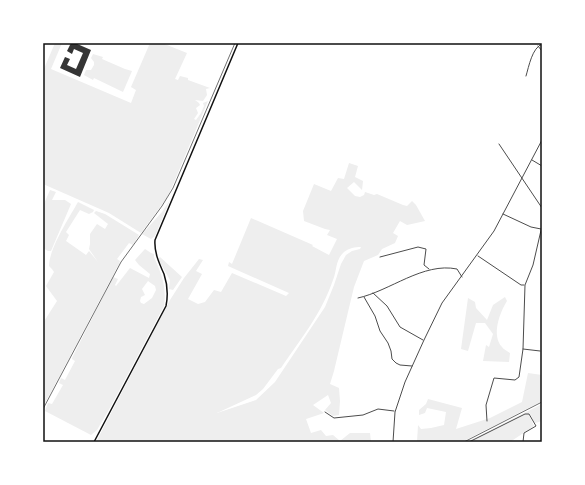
<svg xmlns="http://www.w3.org/2000/svg" width="585" height="485" viewBox="0 0 585 485" font-family="Helvetica,sans-serif">
  <style>
    .green { fill: #eee; fill-rule: evenodd }
    .building { fill: #353535 }
    .lines { fill: none; stroke-linecap: round; stroke-linejoin: round }
    .service { stroke: #4c4c4c; stroke-width: 0.5 }
    .minor { stroke: #4c4c4c; stroke-width: 1 }
    .secondary { stroke: #111; stroke-width: 1.5 }
    .rail { stroke: #707070; stroke-width: 1 }
    .neatline { fill: none; stroke: #111; stroke-width: 1.5 }
  </style>
  <rect width="100%" height="100%" fill="#fff"/>
  <g class="green">
    <polygon points="55,43 62,43 51,69 131,103 136,90 131,87 150,43 162,43 187,53 175,79 178,80 180,76 188,78 188,80 210,88 206,89 207,95 203,101 195,100 199,103 200,105 196,108 198,113 194,119 196,120 201,113 204,106 203,103 208,101 172,187 166,199 141,233 109,213 43,184 43,71"/>
    <polygon points="93,54 103,57 102,59 125,69 132,71 123,92 94,78 93,80 84,75 86,70 91,70 94,65 94,62 91,58"/>
    <path d="M349,163l9,3 -3,11 8,4 -1,9 -8,-8 -7,6 8,8 5,1 4,-2 1,-3 9,3 3,-1 26,11 4,1 5,-5 4,4 9,16 -18,4 -7,-4 -7,12 5,3 -3,7 -13,6 -4,6 -14,6 -10,26 -6,25 -14,59 -4,13 9,4 1,13 -1,14 -6,1 -8,-6 6,-7 -3,-8 -15,10 11,8 -18,6 5,14 10,-3 5,6 7,-1 7,6 10,-8h20l1,9h-275l74,-142 14,-22 15,-19 4,1 -7,11 6,3 -14,25 10,5 7,-2 9,-12 7,2 11,-19 54,23 3,-3 -61,-27 1,-4 3,2 19,-46 62,27 -1,1 17,9 8,-16 -10,-4 3,-5 -5,-1 -21,-8 -1,-10 11,-27 17,7 7,-13 6,1zM361,247l-1,2 -8,2 -6,4 -5,9 -7,21 -9,22 -50,75 -19,18 -39,13 39,-18 7,-6 15,-20 3,-1c19,-28 41,-55 52,-88 4,-9 2,-20 11,-28 5,-4 11,-5 17,-5z"/>
    <polygon points="50,190 56,192 52,200 65,200 71,204 51,251 48,251 43,248 43,206"/>
    <polygon points="170,200 155,236 151,239 142,234 162,212"/>
    <path d="M78,202l16,8 -1,2 -4,2 -9,-4 -14,22 3,3 -3,6 20,14 3,-4 9,11 -9,-13 1,-5v-10l7,-10 8,5 3,-5 -14,-11 2,-2 9,3 34,21 -6,10 -4,-2 -12,16 3,2 -1,3 -76,143v-84l14,-22 -11,-15 8,-14 -2,-3 -3,-3c0,-17 20,-48 29,-64z"/>
    <path d="M145,249l6,4 3,1v3c7,16 13,29 10,49l-53,100 -14,24 -6,5 -46,-24 3,-8 4,1 11,-19 -4,-2 2,-5 4,2 10,-19 -3,-2v-1l41,-81 5,2 -3,6 1,1 14,-18 19,10 1,-4 -11,-9 -4,-5zM148,281l7,5 1,4 -4,8 -8,6 -3,-1 -1,-2 1,-4 4,-2 -3,-6z"/>
    <polygon points="160,257 182,277 173,290 169,289 170,280 158,259"/>
    <path d="M505,297l2,4c-7,11 -16,34 -5,46 1,2 5,4 8,6l-1,9 -26,-1 3,-16 3,2 4,-13 -8,-11h-9l-8,28 -7,-2 7,-51 7,4 1,6 11,12 6,-15z"/>
    <polygon points="528,373 542,375 542,401 462,442 417,442 418,425 421,429 431,428 444,425 446,412 427,408 425,413 419,415 419,410 426,404 428,399 462,408 456,429 490,418 522,402"/>
    <polygon points="542,404 542,421 535,423 530,414 529,415 534,426 510,442 467,442"/>
  </g>
  <polygon class="building" points="71,43 75,43 91,50 80,77 60,68 65,57 70,59 67,65 76,69 83,53 74,49 72,54 67,51"/>
  <g class="lines">
    <polyline class="service" points="541,283 542,283"/>
    <g class="minor">
      <polyline points="538,46 542,51"/>
      <path d="M526,76c3,-10 6,-28 16,-32"/>
      <polyline points="542,90 542,92"/>
      <polyline points="499,144 542,208"/>
      <polyline points="532,160 542,166"/>
      <polyline points="503,214 531,227 541,229"/>
      <polyline points="478,256 521,285 524,285"/>
      <polyline points="380,257 418,247 426,249 424,265 429,269"/>
      <polyline points="373,293 387,306 400,327 423,340"/>
      <polyline points="364,297 375,316 380,331 388,343 391,351 392,359 396,363 400,365 412,366"/>
      <path d="M358,298c32,-7 65,-36 99,-29l5,8"/>
      <polyline points="523,349 540,351"/>
      <polyline points="325,412 334,418 363,415 378,409 394,411"/>
      <polyline points="487,421 486,405 494,378 515,380 519,377 523,349 525,285 533,265 542,226"/>
      <polyline points="393,442 395,412 405,382 424,340 442,303 494,231 542,140"/>
      <polyline points="469,442 525,414 529,414 536,426 524,433 523,442"/>
    </g>
    <path class="secondary" d="M94,442l72,-136c2,-10 1,-23 -2,-32 -5,-11 -10,-22 -9,-34l83,-197"/>
    <g class="rail">
      <polyline points="43,409 121,262 162,206 173,188 235,43"/>
      <polyline points="464,442 542,402"/>
    </g>
  </g>
  <rect width="585" height="485" fill="none" stroke="#ffffff" stroke-width="88"/>
  <rect x="44" y="44" width="497" height="397" class="neatline"/>
</svg>
